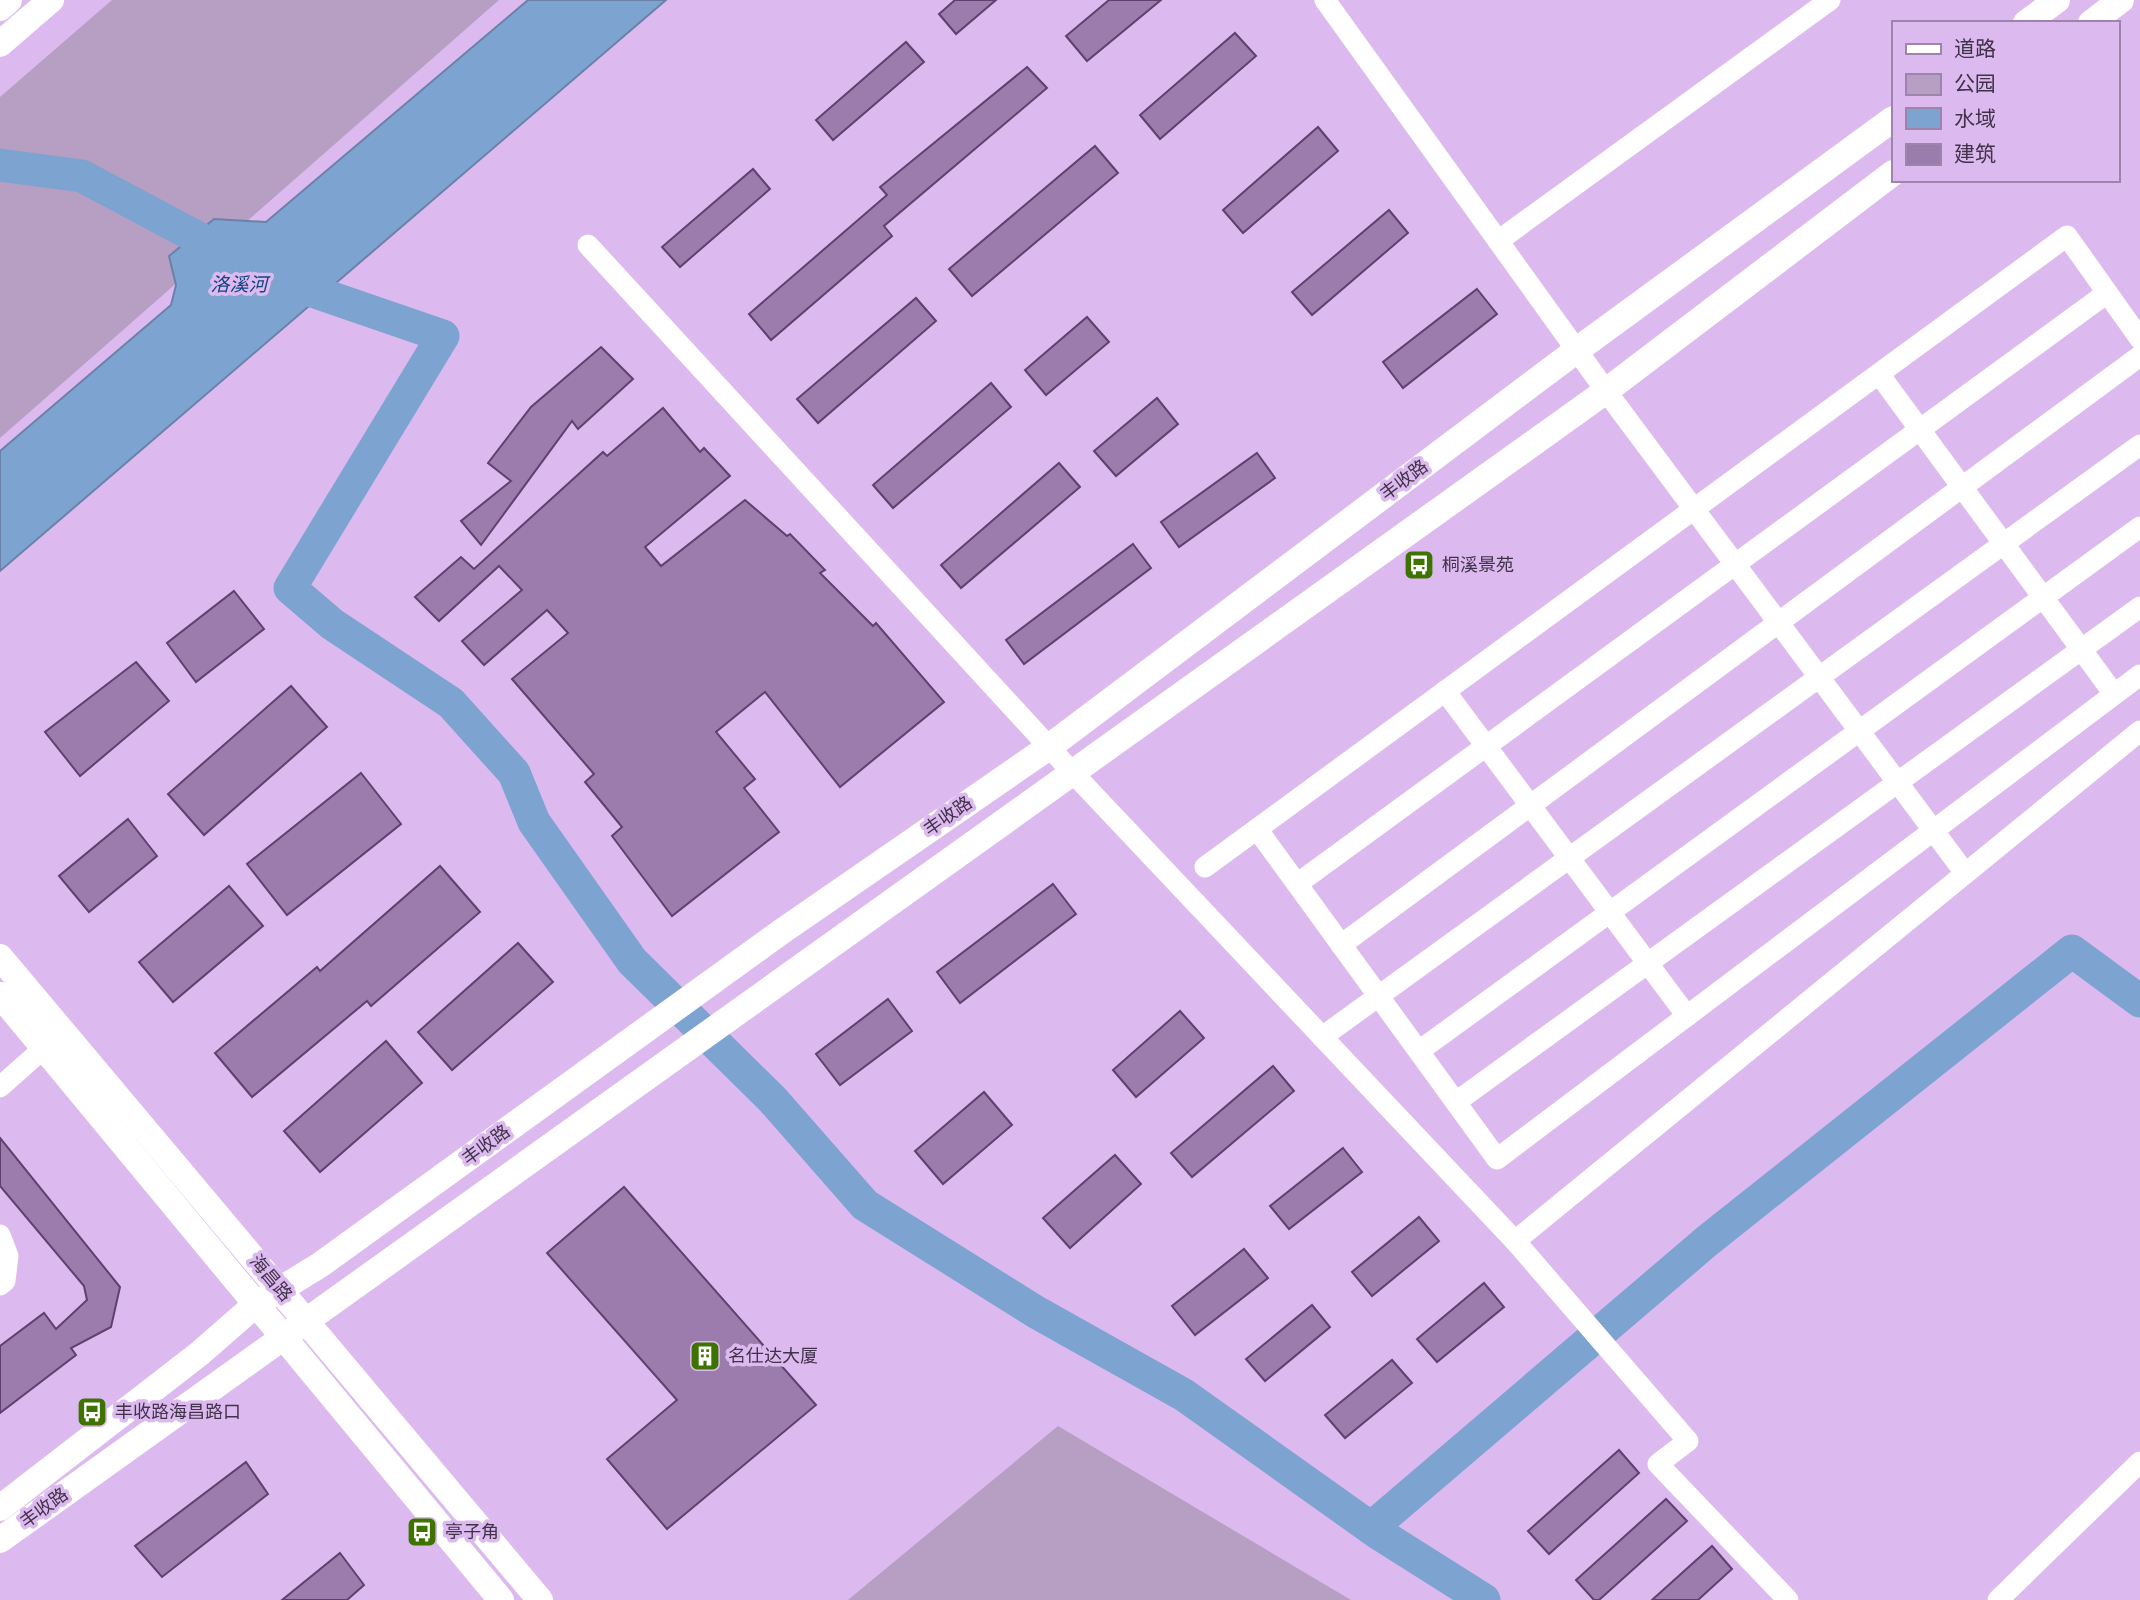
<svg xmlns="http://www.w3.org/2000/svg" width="2140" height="1600" viewBox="0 0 2140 1600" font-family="'Public Sans','Noto Sans SC',sans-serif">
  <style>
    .green { fill: #b69fc2 }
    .water { fill: #7da3d1; stroke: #6b81a8; stroke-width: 2 }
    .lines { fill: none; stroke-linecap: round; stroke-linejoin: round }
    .river { stroke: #7da3d1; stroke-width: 33 }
    .building { fill: #9c7bad; stroke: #5f406e; stroke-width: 2 }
    .minor { stroke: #fff; stroke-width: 21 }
    .major { stroke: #fff; stroke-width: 26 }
    .labels { text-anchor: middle; stroke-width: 7; stroke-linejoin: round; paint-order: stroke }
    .street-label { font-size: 18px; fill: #403248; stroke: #dcb9ee }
    .poi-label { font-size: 18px; fill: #403248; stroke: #dcb9ee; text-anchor: start }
    .water-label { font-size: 19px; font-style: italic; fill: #0e447d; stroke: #dcb9ee }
  </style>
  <rect width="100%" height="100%" fill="#dcb9ee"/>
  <g class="green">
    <polygon points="112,0 499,0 0,438 0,97"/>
    <polygon points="1058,1426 1351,1600 848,1600"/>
  </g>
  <polygon class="water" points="528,0 666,0 0,571 0,451 171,305 176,285 169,256 214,219 266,222"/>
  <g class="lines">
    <g class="river">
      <polyline points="0,165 82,176 232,256"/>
      <polyline points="280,280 443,336 290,588 332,624 451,703 514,773 534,822 632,961 772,1099 865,1205 1036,1312 1184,1395 1378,1533 1484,1600"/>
      <polyline points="1371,1528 1707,1241 2072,951 2140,1001"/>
    </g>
  </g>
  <g class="building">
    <polygon points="955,0 996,0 956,34 939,14"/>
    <polygon points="1109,0 1161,0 1087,61 1066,36"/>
    <polygon points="1235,33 1256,56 1160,139 1140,115"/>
    <polygon points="906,42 924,62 833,140 816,120"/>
    <polygon points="1027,67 1047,88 884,226 892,236 771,340 749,314 887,195 880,187"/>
    <polygon points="1318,127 1338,151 1243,233 1223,210"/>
    <polygon points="1095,146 1118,173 972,296 949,269"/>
    <polygon points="753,169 770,189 680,267 662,247"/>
    <polygon points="1389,210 1408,233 1312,315 1292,292"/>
    <polygon points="1477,289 1497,314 1403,388 1383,362"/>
    <polygon points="916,298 936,321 818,423 797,399"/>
    <polygon points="1087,317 1109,342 1046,395 1025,370"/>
    <polygon points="601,347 633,379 578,429 572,421 481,545 461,521 511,481 488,463 531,407"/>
    <polygon points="991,383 1011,407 893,508 873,485"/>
    <polygon points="1157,398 1178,424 1116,476 1094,451"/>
    <polygon points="663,408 700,452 704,448 730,476 645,547 661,566 745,500 787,536 790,534 825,570 820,573 873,626 876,623 944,702 840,787 765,692 716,732 755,779 744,788 779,832 672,916 612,836 622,827 585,782 594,774 512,679 568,633 547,610 484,665 462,641 522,590 499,566 439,621 415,597 461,557 474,569 603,452 607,456"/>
    <polygon points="1257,453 1275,478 1179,547 1161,522"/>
    <polygon points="1059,463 1080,487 961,588 941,565"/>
    <polygon points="1133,544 1151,568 1024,664 1006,640"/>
    <polygon points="234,591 264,629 196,682 167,643"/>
    <polygon points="136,662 169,701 80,776 45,732"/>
    <polygon points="291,686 327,727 204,835 168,794"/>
    <polygon points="361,773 401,824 287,915 247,864"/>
    <polygon points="128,819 157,856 89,912 59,876"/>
    <polygon points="440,866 480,912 371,1006 367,1001 252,1097 215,1053 317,967 320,971"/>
    <polygon points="1053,884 1076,914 960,1003 937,972"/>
    <polygon points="229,886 263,926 173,1002 139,962"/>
    <polygon points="518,943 553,982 452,1070 418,1032"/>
    <polygon points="888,999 912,1031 840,1085 816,1054"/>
    <polygon points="1180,1011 1204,1038 1136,1097 1113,1070"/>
    <polygon points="386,1041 422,1083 320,1172 284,1131"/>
    <polygon points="1273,1066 1294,1091 1192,1177 1171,1153"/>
    <polygon points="984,1092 1012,1125 943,1184 915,1151"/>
    <polygon points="0,1138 120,1287 111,1327 71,1348 76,1355 0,1413 0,1346 44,1313 56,1329 87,1300 84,1286 0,1186"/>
    <polygon points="1343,1148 1362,1172 1289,1229 1270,1206"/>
    <polygon points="1115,1155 1141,1184 1070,1248 1043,1218"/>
    <polygon points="624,1187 816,1405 667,1529 607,1459 677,1400 547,1253"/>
    <polygon points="1419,1217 1439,1241 1372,1296 1352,1272"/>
    <polygon points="1244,1249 1268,1278 1195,1335 1172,1306"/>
    <polygon points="1484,1283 1504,1307 1437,1362 1417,1339"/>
    <polygon points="1312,1305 1330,1327 1265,1381 1246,1359"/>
    <polygon points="1392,1360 1412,1383 1345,1438 1325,1415"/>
    <polygon points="1619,1450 1639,1473 1549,1554 1528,1531"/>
    <polygon points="246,1462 268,1494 162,1577 135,1546"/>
    <polygon points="1666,1499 1687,1521 1599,1600 1594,1600 1576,1580"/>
    <polygon points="1712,1546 1732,1569 1698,1600 1652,1600"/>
    <polygon points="340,1553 364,1585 347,1600 282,1600"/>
  </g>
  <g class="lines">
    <g class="minor">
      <polyline points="1325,0 1606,391 1965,873"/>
      <polyline points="1498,241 1830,0"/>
      <polyline points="588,245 1072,772 1515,1241 1688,1441 1658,1464 1788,1600"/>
      <polyline points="1879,374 2114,694"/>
      <polyline points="1445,691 1687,1016"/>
      <polyline points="1257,829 1497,1159 2140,675"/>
      <polyline points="1205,867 2067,236 2140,339"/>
      <polyline points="1297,884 2107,293"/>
      <polyline points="1341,945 2140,356"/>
      <polyline points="1322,1037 2140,445"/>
      <polyline points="1419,1051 2140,527"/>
      <polyline points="0,1087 44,1048"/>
      <polyline points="1456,1102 2140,607"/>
      <polyline points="0,1235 8,1256 5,1281 0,1285"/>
      <polyline points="1515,1241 2140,731"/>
      <polyline points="1998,1600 2140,1462"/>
    </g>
    <g class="major">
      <polyline points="0,8 9,0"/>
      <polyline points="2026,23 2057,0"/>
      <polyline points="2091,23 2121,0"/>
      <polyline points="0,44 51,0"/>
      <polyline points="0,957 540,1600"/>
      <polyline points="0,995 501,1600"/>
      <polyline points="0,1508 199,1354 255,1305 320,1265 781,932 1049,747 1577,350 1893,119"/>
      <polyline points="0,1540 1606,391 1893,173"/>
    </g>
  </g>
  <defs>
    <g id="bus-square" transform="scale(1.575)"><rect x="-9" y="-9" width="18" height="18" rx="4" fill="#3e7300" stroke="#dcb9ee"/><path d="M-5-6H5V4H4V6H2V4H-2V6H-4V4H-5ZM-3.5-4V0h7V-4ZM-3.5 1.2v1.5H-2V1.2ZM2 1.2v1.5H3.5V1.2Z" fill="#fff"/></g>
    <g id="building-square" transform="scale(1.575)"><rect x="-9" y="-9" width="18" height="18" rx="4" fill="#3e7300" stroke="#dcb9ee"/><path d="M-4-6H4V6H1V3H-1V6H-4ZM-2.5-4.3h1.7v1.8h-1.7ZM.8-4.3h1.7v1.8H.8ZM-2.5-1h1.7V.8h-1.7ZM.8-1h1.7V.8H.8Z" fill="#fff"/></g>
  </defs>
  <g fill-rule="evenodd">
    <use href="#bus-square" x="1419" y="565"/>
    <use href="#building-square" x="705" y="1356"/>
    <use href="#bus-square" x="92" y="1412"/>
    <use href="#bus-square" x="422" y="1532"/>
  </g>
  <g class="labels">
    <g class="street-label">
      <text transform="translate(1404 480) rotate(-37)" y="6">丰收路</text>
      <text transform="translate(948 816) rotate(-35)" y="6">丰收路</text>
      <text transform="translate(486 1145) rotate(-36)" y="6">丰收路</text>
      <text transform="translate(271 1278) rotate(50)" y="6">海昌路</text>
      <text transform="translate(44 1508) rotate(-36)" y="6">丰收路</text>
    </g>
    <g class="poi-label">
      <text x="1442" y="571">桐溪景苑</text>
      <text x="728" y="1362">名仕达大厦</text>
      <text x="115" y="1418">丰收路海昌路口</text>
      <text x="445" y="1538">亭子角</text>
    </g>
    <g class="water-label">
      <text x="239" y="291">洛溪河</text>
    </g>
  </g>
  <rect x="1892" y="21" width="228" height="161" fill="#dcb9ee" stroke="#9e83ac" stroke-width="2"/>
  <rect x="1906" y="44" width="35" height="10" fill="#ffffff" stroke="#9e83ac" stroke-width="2"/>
  <text x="1954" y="56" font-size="21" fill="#403248">道路</text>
  <rect x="1906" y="74" width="35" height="21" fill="#b69fc2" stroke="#9e83ac" stroke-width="2"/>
  <text x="1954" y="91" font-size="21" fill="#403248">公园</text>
  <rect x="1906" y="108" width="35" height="21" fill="#7da3d1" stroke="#9e83ac" stroke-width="2"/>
  <text x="1954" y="126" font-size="21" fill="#403248">水域</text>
  <rect x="1906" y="144" width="35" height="21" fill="#9c7bad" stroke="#9e83ac" stroke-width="2"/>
  <text x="1954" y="161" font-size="21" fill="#403248">建筑</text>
</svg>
